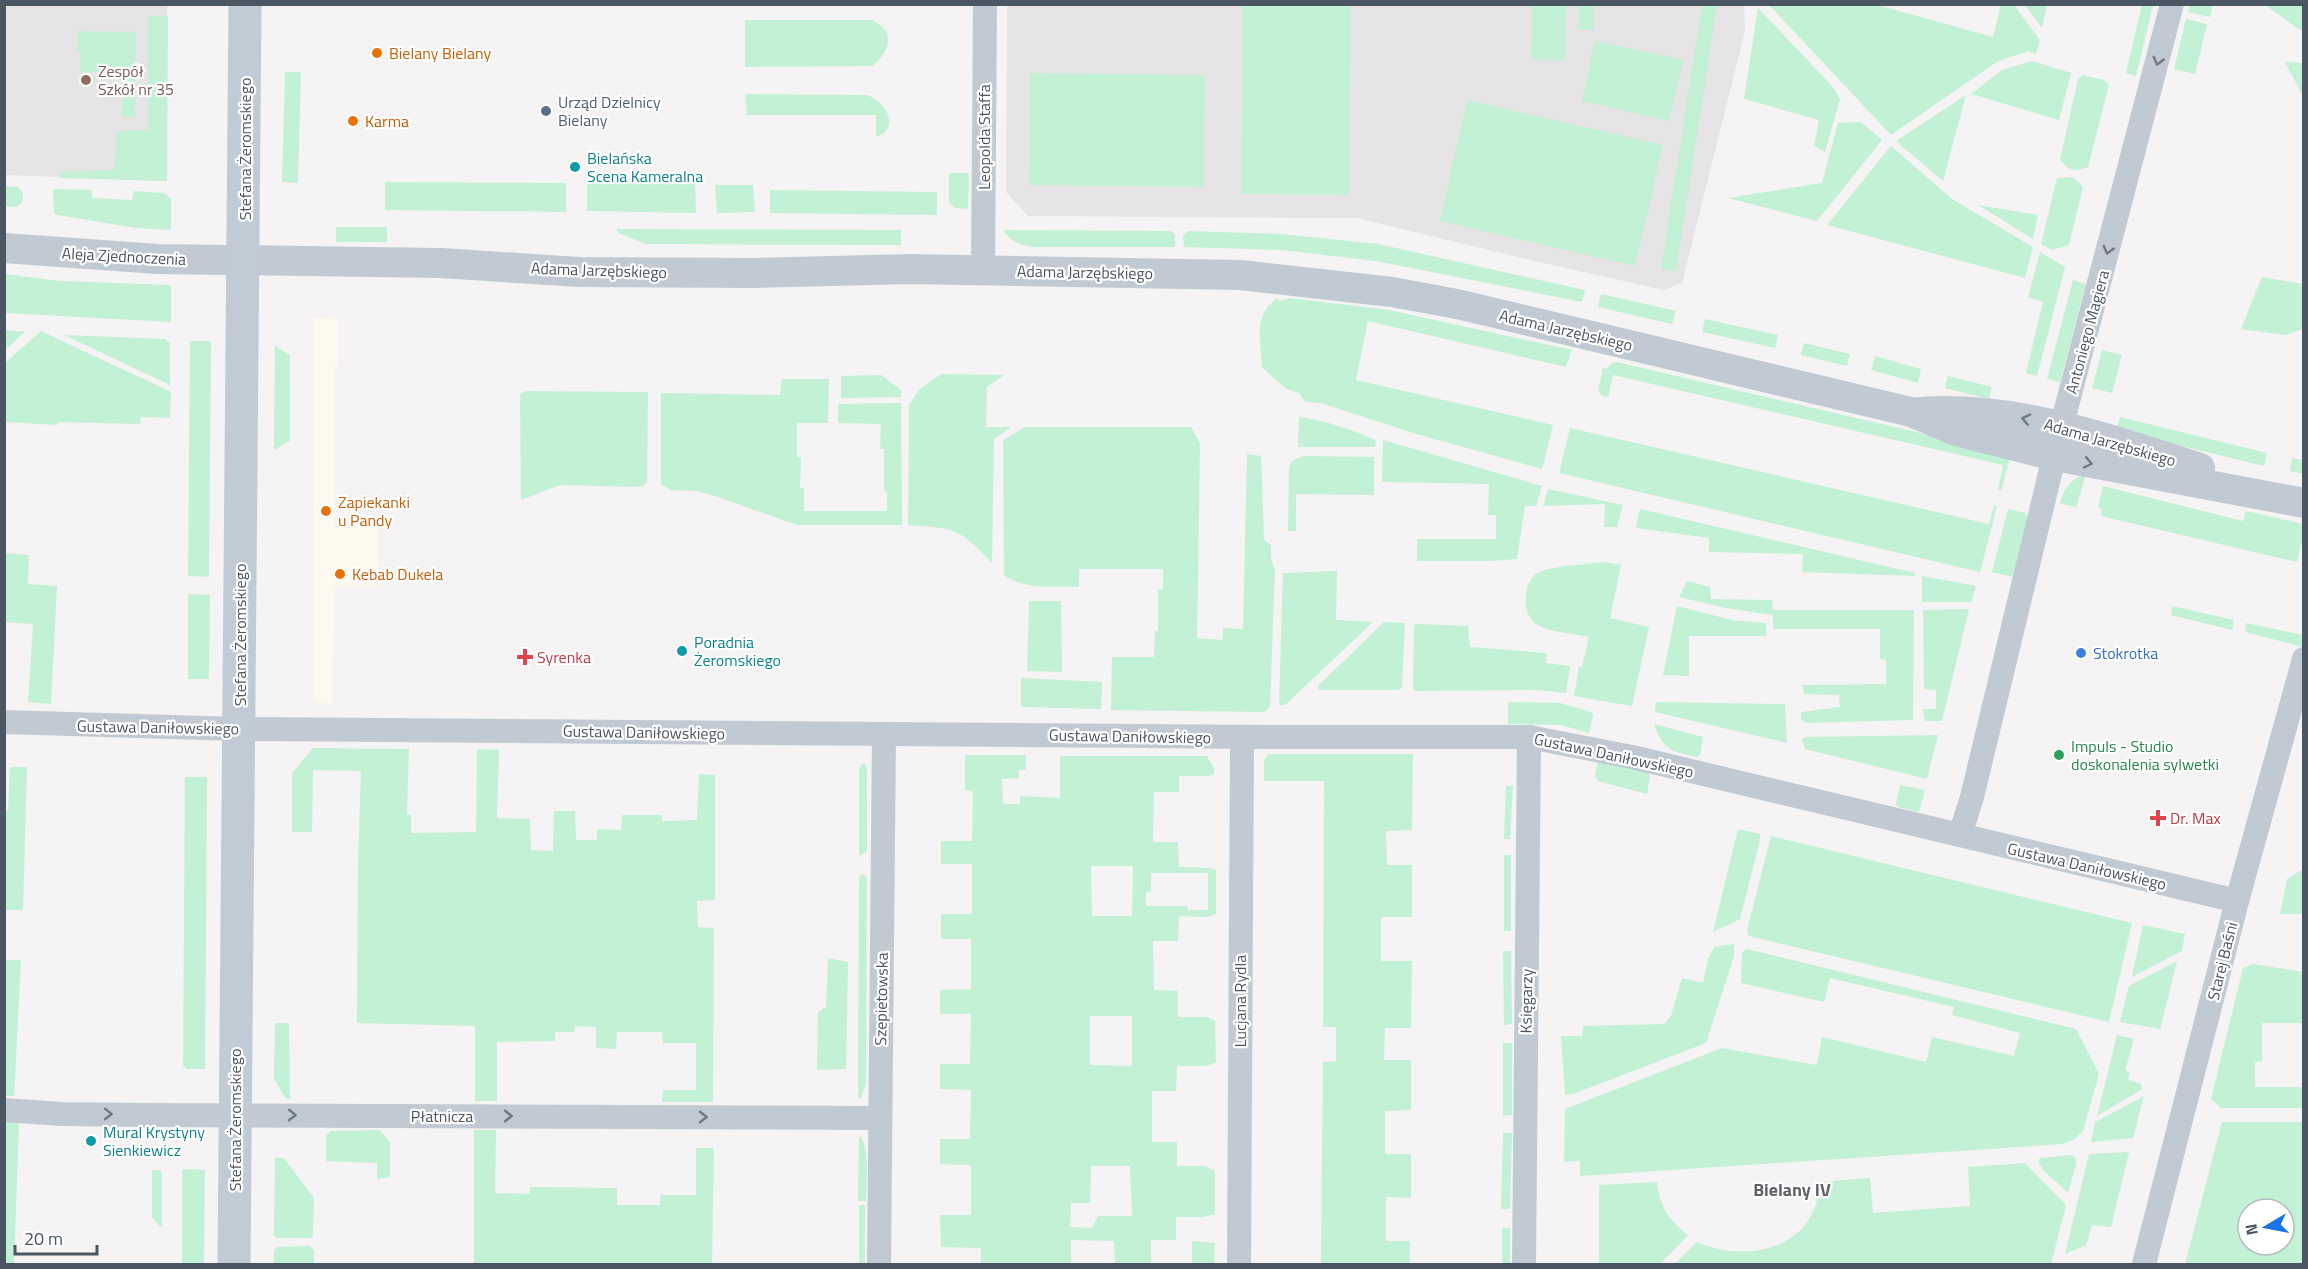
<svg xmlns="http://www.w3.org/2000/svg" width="2308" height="1269" viewBox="0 0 2308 1269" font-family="'Titillium Web',sans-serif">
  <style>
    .commercial { fill: #fdf9ef }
    .education { fill: #e6e4e5 }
    .green { fill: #c3f1d5; fill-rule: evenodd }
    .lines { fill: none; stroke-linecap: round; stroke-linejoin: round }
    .minor { stroke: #c1cad2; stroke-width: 24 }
    .tertiary { stroke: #c1cad2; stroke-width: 30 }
    .secondary { stroke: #c1cbd6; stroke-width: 33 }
    .oneway { stroke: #6e7983 }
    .food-dot { fill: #e8710a; stroke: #fff; stroke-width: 2 }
    .education-dot { fill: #8d6e63; stroke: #fff; stroke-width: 2 }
    .service-dot { fill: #5c6f8a; stroke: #fff; stroke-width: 2 }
    .culture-dot { fill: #0f9aa8; stroke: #fff; stroke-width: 2 }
    .shop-dot { fill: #3f7fe0; stroke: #fff; stroke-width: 2 }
    .health-dot { fill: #e0444e; stroke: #fff; stroke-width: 2 }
    .leisure-dot { fill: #2e9e5b; stroke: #fff; stroke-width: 2 }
    .labels { text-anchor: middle; stroke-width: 4.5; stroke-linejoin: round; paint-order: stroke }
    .food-label { font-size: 16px; fill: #c56008; stroke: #fff; text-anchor: start }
    .education-label { font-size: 16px; fill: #785e54; stroke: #fff; text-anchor: start }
    .service-label { font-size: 16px; fill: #4e5e75; stroke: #fff; text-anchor: start }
    .street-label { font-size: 16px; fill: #4a5661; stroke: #fff }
    .culture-label { font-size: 16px; fill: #0d838f; stroke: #fff; text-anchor: start }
    .shop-label { font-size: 16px; fill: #366cbe; stroke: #fff; text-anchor: start }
    .health-label { font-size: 16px; fill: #be3a42; stroke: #fff; text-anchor: start }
    .leisure-label { font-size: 16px; fill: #27864d; stroke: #fff; text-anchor: start }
    .neighbourhood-label { font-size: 18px; font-weight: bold; fill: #5f6368; stroke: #fff }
  </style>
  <rect width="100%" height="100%" fill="#f5f3f3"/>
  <polygon class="commercial" points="313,318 338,319 338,364 335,365 334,528 377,528 378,587 334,588 332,704 317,702 313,698"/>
  <g class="education">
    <polygon points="4,5 167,5 167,181 5,175"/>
    <polygon points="1007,5 1744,5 1745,31 1682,283 1664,290 1530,260 1357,218 1028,216 1006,192"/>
  </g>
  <g class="green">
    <polygon points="1243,5 1351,5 1349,195 1241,194"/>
    <polygon points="1532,5 1566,5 1565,61 1531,59"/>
    <polygon points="1579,5 1594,5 1593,30 1579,30"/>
    <polygon points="1702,5 1717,5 1676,271 1661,269"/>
    <polygon points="1769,5 1877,5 1993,37 2001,5 2014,5 2040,40 2036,54 2029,51 1998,61 1891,135"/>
    <polygon points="2025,5 2047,5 2042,28"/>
    <polygon points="2142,5 2153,5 2136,76 2126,73"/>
    <polygon points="2190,5 2213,5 2210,17 2188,12"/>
    <polygon points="2265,5 2303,5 2303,32"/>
    <polygon points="1758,8 1832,86 1840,99 1825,152 1814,146 1819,120 1744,99"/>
    <polygon points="148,16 168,16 167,181 59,178 60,172 114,170 117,131 148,130"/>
    <polygon points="2186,19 2207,24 2195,74 2174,69"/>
    <path d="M745,20h127c25,12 18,30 1,46l-128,1z"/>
    <polygon points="78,31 136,32 135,117 122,117 121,72 80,72 81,52 77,51"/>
    <polygon points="1595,41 1683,60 1669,121 1582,101"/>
    <polygon points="2032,61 2071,73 2059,120 1971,94 2002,70"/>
    <polygon points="2285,62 2303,63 2303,96"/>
    <polygon points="285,72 301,72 298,183 282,182"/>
    <polygon points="1030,73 1205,75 1204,187 1029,185"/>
    <path d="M2082,75l22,5 5,5 -21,82c-13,5 -19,4 -28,-7l18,-81z"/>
    <path d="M745,94l122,1c18,6 35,34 9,42v-22h-131l2,-3z"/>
    <polygon points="1966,95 1943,181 1896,141"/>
    <polygon points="1467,100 1663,145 1635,266 1440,221"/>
    <polygon points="1861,122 1882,140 1817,221 1728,198 1822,183 1838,123"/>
    <polygon points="1891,146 1952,199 2033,247 2025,278 1827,225"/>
    <polygon points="949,173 967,173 969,175 968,209 955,208 949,202"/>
    <polygon points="2073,177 2083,187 2069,245 2052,250 2041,244 2057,178"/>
    <polygon points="385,182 566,183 566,212 385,210"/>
    <polygon points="587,183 695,184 696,213 587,211"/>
    <polygon points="715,185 753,185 755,212 717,213"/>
    <polygon points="4,186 18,187 23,193 22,203 16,207 5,206"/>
    <polygon points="53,189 92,190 92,198 132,200 134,191 164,193 171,198 171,230 136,228 57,215 54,213"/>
    <polygon points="770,190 937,192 937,215 770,213"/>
    <polygon points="1978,205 2038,215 2033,239"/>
    <rect x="336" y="227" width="51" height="15"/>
    <polygon points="617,229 901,230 901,245 646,244 618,233"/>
    <path d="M1003,230l168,1 4,4v12h-144c-13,-3 -21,-6 -28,-17z"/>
    <polygon points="1188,231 1282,234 1378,244 1585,290 1582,302 1376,261 1282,250 1184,247 1183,236"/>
    <polygon points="2040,252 2065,267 2037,376 2026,373 2043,302 2028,297"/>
    <polygon points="5,274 60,281 171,285 171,322 5,313"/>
    <polygon points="2262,277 2303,284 2303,329 2286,335 2241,329"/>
    <polygon points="2073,280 2086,284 2060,382 2047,379"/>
    <polygon points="1601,294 1676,311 1672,324 1598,307"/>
    <path d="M1278,298l1,3 11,-3 99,12 183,40 -6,17 -198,-46 -12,59 197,45 -11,44 -129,-36 -89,-29 -20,-3 -5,-8 -14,-5 -23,-21c-1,-26 -10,-53 16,-69z"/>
    <polygon points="1705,319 1778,335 1775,348 1702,332"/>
    <polygon points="5,330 25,332 5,350"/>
    <polygon points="41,331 171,392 170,418 141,417 140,424 59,422 57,425 5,422 5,363"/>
    <polygon points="64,335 165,339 170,343 170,385"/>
    <polygon points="190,341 211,341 209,577 188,576"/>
    <polygon points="1804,343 1850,354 1847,366 1801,355"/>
    <polygon points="275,346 290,355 290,441 274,450"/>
    <polygon points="2102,350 2122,355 2112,393 2092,388"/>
    <polygon points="1875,356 1921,369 1918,383 1871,370"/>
    <polygon points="1617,362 2006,453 2009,461 2001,491 1998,490 2003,465 1613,375 1608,397 1602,396 1598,390 1603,368 1606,369 1612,363"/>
    <path d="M941,374l63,1 -17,12 -1,40h25l-17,12 -2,124c-34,-36 -36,-34 -84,-38l1,-120 11,-16z"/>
    <polygon points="881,375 901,390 901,397 841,398 841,376"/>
    <polygon points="1948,376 1992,387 1989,399 1945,388"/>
    <polygon points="782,379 829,379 828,423 797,423 797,457 801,458 800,488 804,488 804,511 887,511 887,492 884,491 884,449 880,449 881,424 838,423 838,404 901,403 902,525 797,525 715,496 696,491 671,490 661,484 661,393 780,395"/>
    <polygon points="526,391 648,392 647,482 642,487 560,485 521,500 520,394"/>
    <path d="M1299,417c26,3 53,13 77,23l-1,7h-77z"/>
    <polygon points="2120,417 2267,453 2264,466 2116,430"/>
    <path d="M1025,427h166l9,17 -3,194 26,2v-12l20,1 4,-175 14,2 3,84 7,5v14l4,10 -5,138 -6,5 -153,-2 1,-53h42l1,-26 3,-1v-41h5v-20h-84v18c-25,-1 -54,3 -75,-12l-1,-135z"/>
    <polygon points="1570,428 1989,524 1994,505 1997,506 1980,572 1559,473"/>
    <polygon points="1383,440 1542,486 1536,506 1525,506 1517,559 1491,561 1417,561 1417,539 1496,539 1496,515 1488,515 1489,484 1382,482"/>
    <polygon points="1303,456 1374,457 1374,495 1296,494 1296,531 1288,531 1289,468 1292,461"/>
    <polygon points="2292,458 2303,460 2303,474 2290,471"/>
    <path d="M2086,474l-10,33 -16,-3c3,-16 11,-25 26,-30z"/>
    <polygon points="2103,486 2243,521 2246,511 2303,524 2303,544 2301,544 2297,562 2101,516 2101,509 2098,507"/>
    <polygon points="1548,489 1623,505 1617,527 1604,527 1605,504 1543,506"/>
    <polygon points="1640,509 1915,573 1915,576 1802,572 1803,554 1709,552 1709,538 1636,528"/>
    <polygon points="2008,509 2025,513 2027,518 2013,577 1992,572"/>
    <polygon points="5,553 29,555 28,584 57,586 51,704 28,702 33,624 5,622"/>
    <path d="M1604,562l17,3 -11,53 39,9 -17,79 -58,-10 5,-29h3l7,-30c-29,-7 -67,-2 -63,-42 1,-9 5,-20 14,-23 12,-6 48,-8 64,-10z"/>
    <polygon points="1337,571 1336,620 1373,622 1285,705 1279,705 1283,573"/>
    <polygon points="1922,576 1976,586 1971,602 1922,602"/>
    <polygon points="1687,581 1710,587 1711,599 1772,600 1773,610 1914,610 1913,720 1806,723 1801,720 1801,712 1840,707 1839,695 1804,694 1802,685 1886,684 1886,660 1880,659 1880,629 1773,629 1773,615 1726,608 1679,597"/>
    <polygon points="188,594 210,595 209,679 188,679"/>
    <polygon points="1029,601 1061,601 1062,672 1027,671"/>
    <polygon points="1677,606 1732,620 1766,623 1766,636 1689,636 1689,676 1663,675"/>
    <polygon points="2172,606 2234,620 2232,630 2171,615"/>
    <polygon points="1969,609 1942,721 1925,721 1923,709 1936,709 1936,690 1924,689 1923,610"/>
    <polygon points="1384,622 1405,623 1402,687 1399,690 1319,690 1318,686"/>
    <polygon points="2246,623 2303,635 2303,647 2245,632"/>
    <polygon points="1417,624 1468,626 1470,647 1547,653 1546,663 1570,666 1566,693 1538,690 1415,691 1413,687 1414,625"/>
    <polygon points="1021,678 1102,682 1101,709 1021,707"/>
    <polygon points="1508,702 1560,703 1591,712 1593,716 1589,733 1561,725 1508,724"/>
    <polygon points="1656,702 1785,704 1787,743 1655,712"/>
    <path d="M1654,724l49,13 -3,18 -4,2c-25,-6 -33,-7 -42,-33z"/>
    <polygon points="1938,735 1927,779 1805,749 1802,739 1805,737"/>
    <polygon points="313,748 409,749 407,814 411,815 411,833 476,832 477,749 499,750 497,818 530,819 531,850 553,851 554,811 575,811 576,840 597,840 597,829 621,830 622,815 662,815 662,821 697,820 699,774 715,775 715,900 697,901 698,927 714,928 713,1102 662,1102 663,1090 696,1090 696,1043 663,1043 662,1032 617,1032 616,1049 596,1048 596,1027 575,1026 574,1032 555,1032 555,1041 497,1042 497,1101 475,1101 475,1026 357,1023 358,861 361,771 313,770 312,832 292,832 292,773"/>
    <polygon points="1268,754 1413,754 1412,830 1386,831 1387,865 1412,865 1412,917 1381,917 1381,961 1412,961 1411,1028 1385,1028 1384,1060 1411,1060 1411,1110 1385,1111 1385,1154 1411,1154 1411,1198 1386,1197 1386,1241 1410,1241 1410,1264 1321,1264 1323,1062 1336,1061 1336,1027 1323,1027 1324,781 1264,781 1264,761"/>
    <path d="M965,755h61v15h-7v8l-17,1 1,25h17v-8l40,2v-42h147l7,13v5l-6,2h-29v16h-25l-1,50h25l1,25 30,1 7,2v44l-9,3 -28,-1 -1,25h-25l1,49 24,1v26h29l8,4 1,41 -9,4h-30l-1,25h-24v51h25v24h28l10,5v43l-11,3h-28v23h-25v24h-36l-1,-23 -43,-1v24h-90v-16l-40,-1 -1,-32h31v-50l-31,-1v-25h30l1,-49 -31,-1v-25h30l1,-50h-31v-24l31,-1v-50h-30v-25h31v-50h-31v-23h31l1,-50 -8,-1zM1091,866h42l-1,50h-40zM1151,873h57v37h-20l-1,-4h-41v-14h5zM1090,1016h42v50l-42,-1zM1091,1166h39l2,50h-34l-6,12 -22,-1 1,-24h19z"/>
    <polygon points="1598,760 1647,771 1650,776 1647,794 1598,781 1595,776"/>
    <polygon points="862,764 865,764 867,769 867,851 861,855 859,854 859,769"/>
    <polygon points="10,767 27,767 23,910 5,910 4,812 8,811"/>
    <polygon points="185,777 207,777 205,1069 186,1069 183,1065"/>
    <polygon points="1900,785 1925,790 1919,812 1898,807 1896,804"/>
    <polygon points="1506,786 1513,786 1510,839 1504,839"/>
    <polygon points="1738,829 1760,834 1760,840 1740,919 1713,932"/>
    <polygon points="1771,836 2132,923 2109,1022 1749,936 1747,930"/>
    <rect x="1504" y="855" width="7" height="76"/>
    <polygon points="2303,869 2303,957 2303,914 2280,914 2287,879"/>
    <polygon points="863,874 867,878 866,1084 861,1098 858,1098 859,877"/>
    <polygon points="2143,925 2185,934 2182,951 2132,977"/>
    <polygon points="1734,944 1734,956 1706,1043 1573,1094 1565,1095 1561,1036 1582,1036 1583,1026 1664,1024 1671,1016 1682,978 1703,983 1708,959 1714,947"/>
    <polygon points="1747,949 2076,1029 2099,1074 2083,1131 2075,1139 2063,1144 1580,1176 1580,1161 1564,1162 1565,1109 1722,1048 1817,1065 1822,1037 1926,1062 1932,1037 2014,1056 2020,1033 1952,1015 1954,1007 1830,978 1824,1002 1741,983 1742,952"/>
    <polygon points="1503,951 1511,951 1512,1024 1504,1025"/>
    <polygon points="828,958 848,962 846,1069 817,1070 818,1012 826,1007"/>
    <polygon points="5,960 21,960 14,1096 5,1096"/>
    <polygon points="2177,961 2160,1029 2120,1022 2129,986"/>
    <polygon points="2253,964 2303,972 2303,1023 2262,1023 2262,1061 2255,1062 2255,1087 2303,1087 2303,1108 2221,1108 2211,1099 2243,968"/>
    <polygon points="275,1023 289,1023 290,1099 286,1099 274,1079"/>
    <polygon points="2117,1035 2134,1039 2125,1071 2130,1072 2128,1080 2142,1084 2141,1090 2097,1116"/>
    <polygon points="1503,1043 1512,1043 1512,1115 1503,1116"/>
    <polygon points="2144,1096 2133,1138 2091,1142 2095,1122"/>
    <polygon points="5,1122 19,1123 14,1264 5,1264"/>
    <path d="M2222,1122h81v142h-118zM2248,1209h36v36h-36z"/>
    <polygon points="380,1130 390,1143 390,1177 377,1179 377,1163 326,1161 326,1136 330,1131"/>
    <polygon points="474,1130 496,1130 495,1193 530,1194 530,1187 617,1188 617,1205 660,1205 661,1195 696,1195 696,1148 714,1148 712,1264 474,1264"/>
    <polygon points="1503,1133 1512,1133 1510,1209 1501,1209"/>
    <path d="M859,1135c12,11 7,50 7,66h-8z"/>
    <polygon points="2129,1152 2111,1227 2092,1225 2086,1245 2065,1254 2089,1154"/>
    <polygon points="2071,1155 2076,1158 2076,1165 2068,1193 2042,1169 2038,1160 2041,1158"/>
    <polygon points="275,1158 284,1158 314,1198 313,1234 311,1238 276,1238 274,1235"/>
    <path d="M2025,1163l41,42 -15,59h-376l22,-22c51,23 122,5 122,-60l51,-4 3,35 97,-7 -2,-39z"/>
    <polygon points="185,1169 205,1170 204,1264 182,1264 182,1171"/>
    <polygon points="152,1170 160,1170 162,1173 162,1228 152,1218"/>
    <path d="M1657,1182c2,23 12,39 31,53l-28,29h-61v-79z"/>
    <rect x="859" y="1205" width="6" height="59"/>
    <rect x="1502" y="1228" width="8" height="36"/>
    <polygon points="1192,1241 1215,1243 1214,1264 1192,1264"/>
    <polygon points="310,1246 314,1250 314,1264 274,1264 274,1251 277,1247"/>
  </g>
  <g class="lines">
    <g class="minor">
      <polyline points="983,270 985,4"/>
      <polyline points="4,722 239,729 1266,737 1529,737 1632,757 2237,901"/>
      <polyline points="1960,835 1972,797 2061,428 2172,4"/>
      <polyline points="4,1110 62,1114 143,1115 879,1118"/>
      <polyline points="879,1264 884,734"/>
      <polyline points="1239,1264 1242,737"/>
      <polyline points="1524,1264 1529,737"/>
      <polyline points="2144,1264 2237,901 2304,659"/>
    </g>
    <g class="tertiary">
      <polyline points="4,248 158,259 441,263 579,272 757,273 910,269 1240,275 1392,292 1457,304 1911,412 1956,431 2055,456 2304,503"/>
      <path d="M1920,412c96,-7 190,27 280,56"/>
    </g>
    <polyline class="secondary" points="234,1264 245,4"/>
  </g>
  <defs><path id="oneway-chevron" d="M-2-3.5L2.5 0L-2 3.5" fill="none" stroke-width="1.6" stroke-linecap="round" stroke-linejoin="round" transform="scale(1.5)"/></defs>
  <g class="oneway">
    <use href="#oneway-chevron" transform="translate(2158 61) rotate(105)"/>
    <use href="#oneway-chevron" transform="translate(2108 250) rotate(105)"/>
    <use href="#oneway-chevron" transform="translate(2026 419) rotate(-167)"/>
    <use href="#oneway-chevron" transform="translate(2088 463) rotate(12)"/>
    <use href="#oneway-chevron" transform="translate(108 1114) rotate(1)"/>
    <use href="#oneway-chevron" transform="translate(292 1115) rotate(1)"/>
    <use href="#oneway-chevron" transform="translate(508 1116)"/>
    <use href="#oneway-chevron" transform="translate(703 1117)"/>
  </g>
  <g class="food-dot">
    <circle cx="377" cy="53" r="6"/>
    <circle cx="353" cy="121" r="6"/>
    <circle cx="326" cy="511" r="6"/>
    <circle cx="340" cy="574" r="6"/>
  </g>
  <circle class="education-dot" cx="86" cy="80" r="6"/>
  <circle class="service-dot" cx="546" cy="111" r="6"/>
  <g class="culture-dot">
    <circle cx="575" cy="167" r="6"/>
    <circle cx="682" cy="651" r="6"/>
    <circle cx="91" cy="1141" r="6"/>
  </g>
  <circle class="shop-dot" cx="2081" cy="653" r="6"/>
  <g class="health-dot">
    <path d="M522 648h6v6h6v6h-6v6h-6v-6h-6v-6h6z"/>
    <path d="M2155 809h6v6h6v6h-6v6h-6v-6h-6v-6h6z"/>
  </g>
  <circle class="leisure-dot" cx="2059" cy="755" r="6"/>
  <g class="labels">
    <g class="food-label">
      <text x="389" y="59">Bielany Bielany</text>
      <text x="365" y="127">Karma</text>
      <text x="338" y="508">Zapiekanki<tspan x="338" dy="18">u Pandy</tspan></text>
      <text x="352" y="580">Kebab Dukela</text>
    </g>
    <g class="education-label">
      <text x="98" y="77">Zespół<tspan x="98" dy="18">Szkół nr 35</tspan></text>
    </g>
    <g class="service-label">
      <text x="558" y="108">Urząd Dzielnicy<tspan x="558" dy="18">Bielany</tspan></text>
    </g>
    <g class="street-label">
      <text transform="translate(984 137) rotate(-90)" y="6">Leopolda Staffa</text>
      <text transform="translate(245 149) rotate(-90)" y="6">Stefana Żeromskiego</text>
      <text transform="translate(124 256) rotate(3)" y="6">Aleja Zjednoczenia</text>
      <text transform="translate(599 270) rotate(2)" y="6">Adama Jarzębskiego</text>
      <text transform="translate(1085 272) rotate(1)" y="6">Adama Jarzębskiego</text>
      <text transform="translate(1566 330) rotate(13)" y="6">Adama Jarzębskiego</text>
      <text transform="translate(2087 332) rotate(-75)" y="6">Antoniego Magiera</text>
      <text transform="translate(2110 442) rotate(16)" y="6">Adama Jarzębskiego</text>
      <text transform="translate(240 635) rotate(-90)" y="6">Stefana Żeromskiego</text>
      <text transform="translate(158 727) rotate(1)" y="6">Gustawa Daniłowskiego</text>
      <text transform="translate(644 732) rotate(1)" y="6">Gustawa Daniłowskiego</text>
      <text transform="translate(1130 736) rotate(1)" y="6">Gustawa Daniłowskiego</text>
      <text transform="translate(1614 755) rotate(12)" y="6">Gustawa Daniłowskiego</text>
      <text transform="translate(2087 866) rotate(13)" y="6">Gustawa Daniłowskiego</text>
      <text transform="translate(2222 961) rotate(-76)" y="6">Starej Baśni</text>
      <text transform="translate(881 999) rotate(-89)" y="6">Szepietowska</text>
      <text transform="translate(1240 1001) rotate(-90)" y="6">Lucjana Rydla</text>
      <text transform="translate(1526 1001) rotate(-89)" y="6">Księgarzy</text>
      <text x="442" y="1122">Płatnicza</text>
      <text transform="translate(235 1120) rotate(-90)" y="6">Stefana Żeromskiego</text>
    </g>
    <g class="culture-label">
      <text x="587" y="164">Bielańska<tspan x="587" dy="18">Scena Kameralna</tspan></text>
      <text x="694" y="648">Poradnia<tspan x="694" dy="18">Żeromskiego</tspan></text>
      <text x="103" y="1138">Mural Krystyny<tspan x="103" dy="18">Sienkiewicz</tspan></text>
    </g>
    <g class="shop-label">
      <text x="2093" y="659">Stokrotka</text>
    </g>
    <g class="health-label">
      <text x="537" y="663">Syrenka</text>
      <text x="2170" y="824">Dr. Max</text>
    </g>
    <g class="leisure-label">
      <text x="2071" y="752">Impuls - Studio<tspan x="2071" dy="18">doskonalenia sylwetki</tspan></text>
    </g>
    <g class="neighbourhood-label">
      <text x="1792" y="1196">Bielany IV</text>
    </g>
  </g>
  <rect width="2308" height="1269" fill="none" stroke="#4a5661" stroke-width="12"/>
  <g transform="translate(2266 1227) rotate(260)"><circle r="28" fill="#ffffff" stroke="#b7bbc0" stroke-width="1.5"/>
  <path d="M0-4.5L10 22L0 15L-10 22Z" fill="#1a73e8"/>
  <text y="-9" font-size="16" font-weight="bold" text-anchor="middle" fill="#4a5661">N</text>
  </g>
  <path d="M15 1245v9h82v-9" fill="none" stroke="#4a5661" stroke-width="3"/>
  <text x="24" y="1245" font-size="18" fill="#4a5661" stroke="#ffffff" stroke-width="4.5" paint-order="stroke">20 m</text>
</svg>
